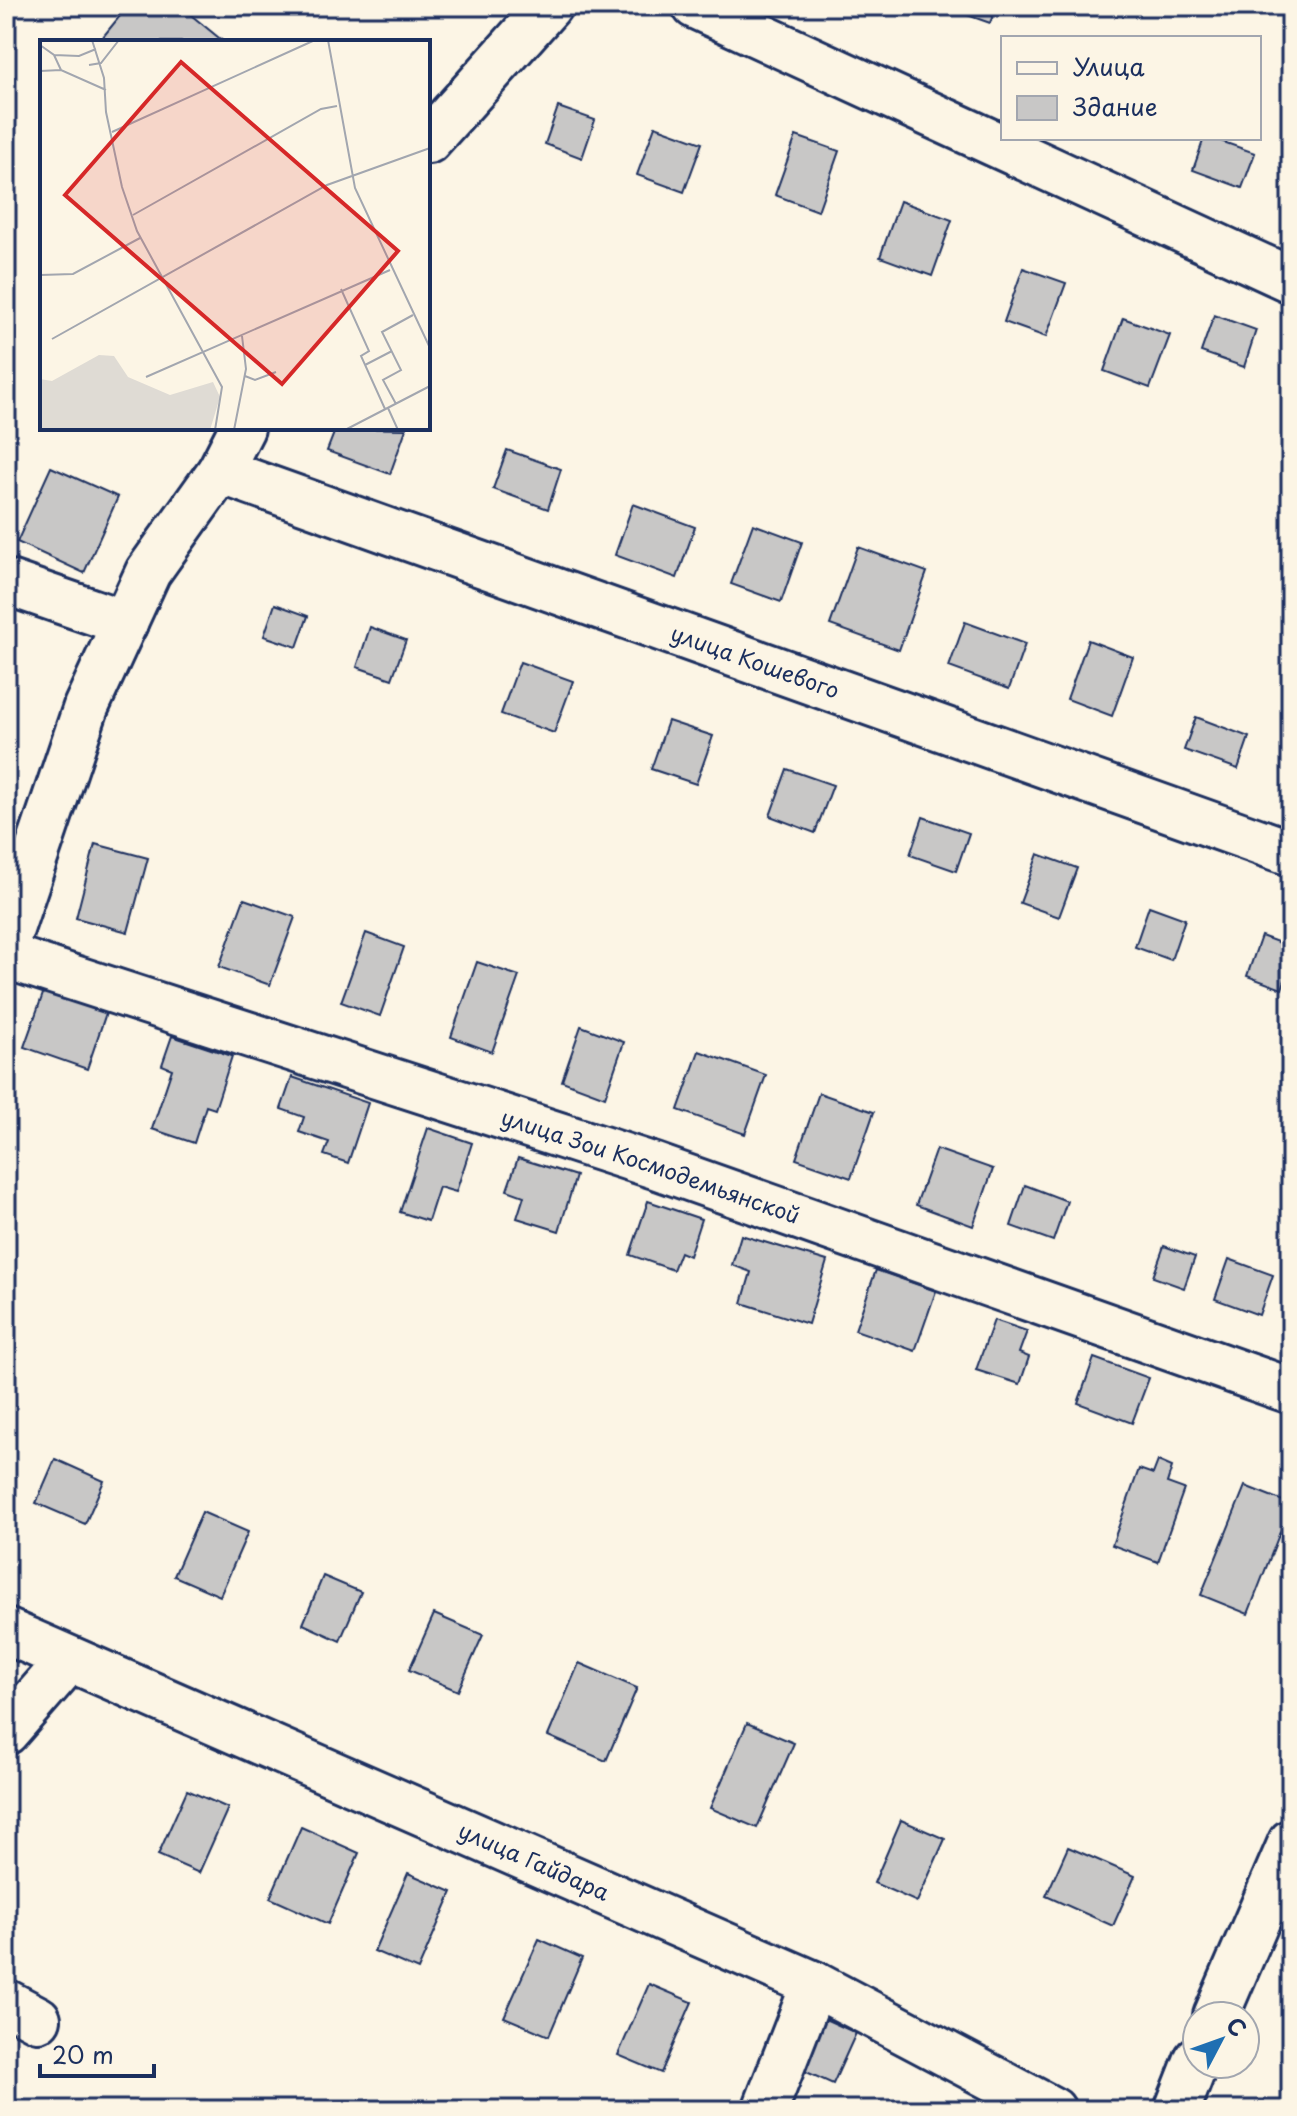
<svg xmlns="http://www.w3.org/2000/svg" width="1297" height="2116" viewBox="0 0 1297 2116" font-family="'Playpen Sans',sans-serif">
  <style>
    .building { fill: #c8c7c6; stroke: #1b2f5e; stroke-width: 2 }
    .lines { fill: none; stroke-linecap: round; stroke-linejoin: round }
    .minor-casing { stroke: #1b2f5e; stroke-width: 50 }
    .minor { stroke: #fcf5e5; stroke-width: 44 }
    .labels { text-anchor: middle; stroke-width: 8; stroke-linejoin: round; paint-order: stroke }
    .street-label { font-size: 22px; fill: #1b2f5e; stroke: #fcf5e5 }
    .inset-road { fill: none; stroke: #a2a6af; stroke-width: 2 }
    .view { fill: #d62828; fill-opacity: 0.15; stroke: #d62828; stroke-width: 4 }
    .inset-edge { fill: none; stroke: #1b2f5e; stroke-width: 4 }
  </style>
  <rect width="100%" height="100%" fill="#fcf5e5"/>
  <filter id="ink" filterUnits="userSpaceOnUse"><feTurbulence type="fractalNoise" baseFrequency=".0125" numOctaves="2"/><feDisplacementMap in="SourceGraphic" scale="16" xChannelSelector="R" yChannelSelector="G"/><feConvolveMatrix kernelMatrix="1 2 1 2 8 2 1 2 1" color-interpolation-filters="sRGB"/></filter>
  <g filter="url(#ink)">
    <g class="building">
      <polygon points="128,6 180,6 224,42 106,42 102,38"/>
      <polygon points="942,6 997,6 990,23"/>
      <polygon points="558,107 595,120 582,158 545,144"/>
      <polygon points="655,126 702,143 684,192 637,175"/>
      <polygon points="796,136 839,151 818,211 775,195"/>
      <polygon points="1204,138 1212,138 1255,153 1242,188 1193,170"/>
      <polygon points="900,201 952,220 932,276 880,257"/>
      <polygon points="1023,268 1066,283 1046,337 1004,322"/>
      <polygon points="1214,315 1256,330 1244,367 1201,352"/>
      <polygon points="1123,318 1170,335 1150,388 1104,371"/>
      <polygon points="336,428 406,429 390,474 327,451"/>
      <polygon points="507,450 561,469 548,509 493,489"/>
      <polygon points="51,467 118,497 84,573 17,542"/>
      <polygon points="633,504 695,527 677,578 615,555"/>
      <polygon points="753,524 802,542 781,602 731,584"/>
      <polygon points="858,547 927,572 899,650 830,625"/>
      <polygon points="275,604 308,616 297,647 264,636"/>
      <polygon points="965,622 1025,644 1009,689 949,667"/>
      <polygon points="370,627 406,640 392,679 357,667"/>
      <polygon points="1088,640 1133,657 1112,716 1067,699"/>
      <polygon points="520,662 573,681 554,733 501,714"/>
      <polygon points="1196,717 1249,737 1238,769 1184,750"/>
      <polygon points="668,721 713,736 696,784 651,769"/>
      <polygon points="787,769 833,785 815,833 770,816"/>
      <polygon points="923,817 969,833 956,871 910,855"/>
      <polygon points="95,844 148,858 128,932 76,918"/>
      <polygon points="1038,854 1077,868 1059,917 1020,903"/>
      <polygon points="244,899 295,917 270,985 219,967"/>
      <polygon points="1149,906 1185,919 1171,960 1135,947"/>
      <polygon points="366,933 404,947 380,1016 341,1002"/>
      <polygon points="1261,936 1291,947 1291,962 1282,989 1247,976"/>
      <polygon points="477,962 519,976 492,1052 451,1037"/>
      <polygon points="44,991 106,1013 87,1069 24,1047"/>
      <polygon points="581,1026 624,1042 605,1097 562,1081"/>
      <polygon points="172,1036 232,1056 215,1109 206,1106 194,1143 152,1129 172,1069 162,1065"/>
      <polygon points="699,1051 766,1075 745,1134 678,1110"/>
      <polygon points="292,1077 368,1103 348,1163 324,1155 329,1142 299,1132 304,1117 281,1109"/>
      <polygon points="819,1093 874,1112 851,1178 796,1159"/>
      <polygon points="428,1128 472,1143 456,1192 439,1187 428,1221 400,1212"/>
      <polygon points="936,1149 993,1169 973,1226 916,1205"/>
      <polygon points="518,1158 576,1176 559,1231 517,1218 524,1196 507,1190"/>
      <polygon points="1025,1185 1067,1201 1053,1241 1011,1226"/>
      <polygon points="648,1201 701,1219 689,1256 680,1252 673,1270 630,1255"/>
      <polygon points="741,1235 827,1261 808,1324 742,1303 751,1272 732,1265"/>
      <polygon points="1164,1246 1195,1257 1184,1288 1153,1277"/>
      <polygon points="1229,1259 1273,1275 1259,1315 1215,1299"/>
      <polygon points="876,1270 936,1291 915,1351 855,1330"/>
      <polygon points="994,1320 1027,1331 1019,1353 1029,1357 1020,1384 976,1370"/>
      <polygon points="1094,1358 1149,1378 1132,1423 1078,1403"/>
      <polygon points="55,1459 104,1481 85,1524 36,1503"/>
      <polygon points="1158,1461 1172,1467 1167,1483 1184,1489 1158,1562 1112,1545 1139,1469 1153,1474"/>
      <polygon points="1245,1486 1291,1504 1248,1614 1201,1595"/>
      <polygon points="202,1512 248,1532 220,1596 174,1576"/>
      <polygon points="323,1576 361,1592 340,1641 303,1624"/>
      <polygon points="434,1614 483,1635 458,1691 409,1670"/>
      <polygon points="579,1663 637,1688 606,1761 548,1736"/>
      <polygon points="747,1723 794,1743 757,1828 710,1808"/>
      <polygon points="187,1790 228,1808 199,1873 158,1855"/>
      <polygon points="901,1820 945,1839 917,1902 874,1883"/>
      <polygon points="301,1827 359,1853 328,1924 270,1898"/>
      <polygon points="1068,1847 1135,1876 1113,1926 1046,1896"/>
      <polygon points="408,1873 452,1892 418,1970 374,1951"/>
      <polygon points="539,1939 582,1958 549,2036 504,2017"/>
      <polygon points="649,1984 692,2002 661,2073 618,2055"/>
      <polygon points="825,2019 856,2033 833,2084 802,2070"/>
    </g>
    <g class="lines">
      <g class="minor-casing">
        <g id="minor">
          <polyline points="695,6 1291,280"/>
          <polyline points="428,141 549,6"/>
          <path id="s1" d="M220,471l1071,382"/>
          <polyline points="6,582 125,623"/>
          <polyline points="6,944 86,707 148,572 220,471 242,428"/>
          <path id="s2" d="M6,956l649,210 636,225"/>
          <path id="s3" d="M6,1631l808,353 239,126"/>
          <polyline points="6,1732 69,1660"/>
          <polyline points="6,2002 38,2019"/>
          <polyline points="1216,2016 1291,1842"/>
          <polyline points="765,2110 814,1984"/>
          <polyline points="1177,2110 1197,2059"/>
        </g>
      </g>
      <use href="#minor" class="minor"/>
    </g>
  </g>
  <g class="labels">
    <g class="street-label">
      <text dy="8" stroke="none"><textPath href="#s1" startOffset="568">улица Кошевого</textPath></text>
      <text dy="8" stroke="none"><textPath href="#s2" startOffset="678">улица Зои Космодемьянской</textPath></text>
      <text dy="8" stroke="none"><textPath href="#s3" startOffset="576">улица Гайдара</textPath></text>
    </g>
  </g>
  <g transform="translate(40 40)">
    <rect width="390" height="390" fill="#fcf5e5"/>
    <path d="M59,315l15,1 14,21 42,18 43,-13 7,15 -10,33h-170v-51l12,2z" fill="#dfdbd4"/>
    <path class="inset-road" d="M52,0l12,38 2,34 16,75 15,44 85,156 -7,43M288,0l27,148 75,160M0,5l14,10 7,15M14,15l25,1 17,-7M49,25l12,-2 18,-23M0,31l21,-1 45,20M72,92l203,-92M93,175l188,-106 16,-3M0,235l33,-1 67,-36M301,249l28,62 -8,5 24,53M12,299l275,-154 103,-37M325,325l27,-14M205,336l10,4 21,-8M106,337l244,-107M356,364l-13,-24 18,-10 -19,-38 31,-17M348,368l10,22M194,390l12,-61 -4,-33M305,390l85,-44"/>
    <path class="view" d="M141,22l217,189 -116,133 -217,-189z"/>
    <rect width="390" height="390" class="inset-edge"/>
  </g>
  <rect width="1297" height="2116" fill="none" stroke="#fcf5e5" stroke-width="32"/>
  <rect x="16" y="16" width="1265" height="2084" fill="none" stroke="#1b2f5e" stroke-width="3" filter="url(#ink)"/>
  <rect x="1001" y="36" width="260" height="104" fill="#fcf5e5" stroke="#a2a6af" stroke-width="2"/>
  <rect x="1017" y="62" width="40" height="12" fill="#fcf5e5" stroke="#a2a6af" stroke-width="2"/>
  <text x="1073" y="76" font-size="24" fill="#1b2f5e">Улица</text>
  <rect x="1017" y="96" width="40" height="24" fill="#c8c7c6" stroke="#a2a6af" stroke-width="2"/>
  <text x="1073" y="116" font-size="24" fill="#1b2f5e">Здание</text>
  <g transform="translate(1221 2040) rotate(49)"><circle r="38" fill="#fcf5e5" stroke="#a2a6af" stroke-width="2"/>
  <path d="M0-6L14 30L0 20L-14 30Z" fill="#1f6fb2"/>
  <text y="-12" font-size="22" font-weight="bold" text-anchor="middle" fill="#1b2f5e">С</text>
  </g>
  <path d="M40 2064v12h114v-12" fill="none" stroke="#1b2f5e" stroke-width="4"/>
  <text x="52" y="2064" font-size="24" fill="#1b2f5e" stroke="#fcf5e5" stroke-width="6" paint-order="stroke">20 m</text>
</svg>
